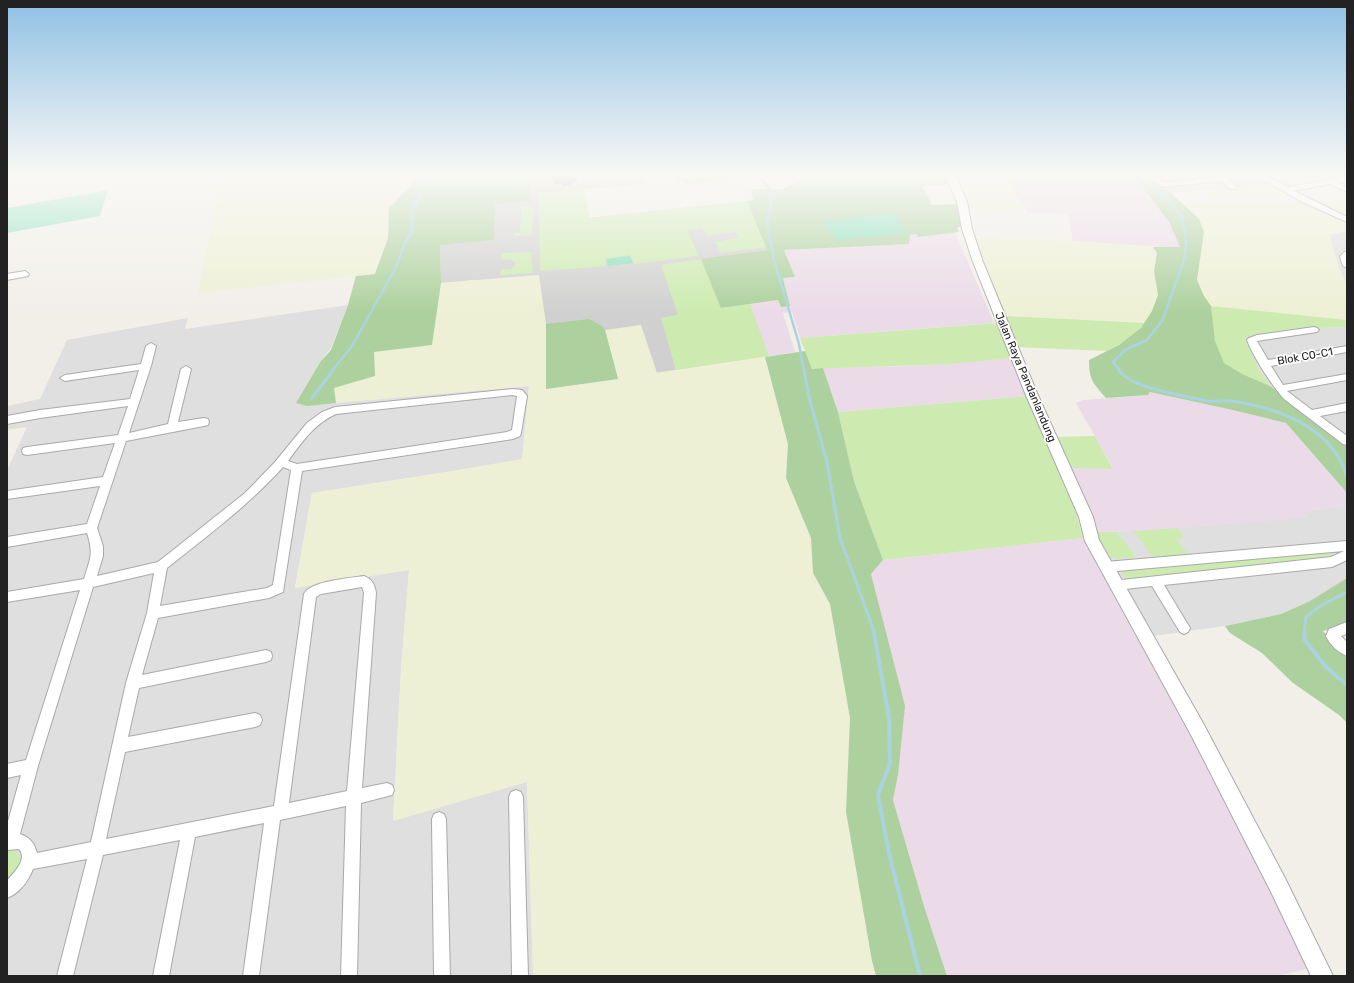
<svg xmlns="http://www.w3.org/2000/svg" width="1354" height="983" viewBox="0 0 1354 983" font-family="Rubik,sans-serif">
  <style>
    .residential { fill: #e0dfdf }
    .industrial { fill: #ebdbe8 }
    .religious { fill: #d0d0d0 }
    .farmland { fill: #eef0d5 }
    .grass { fill: #cdebb0 }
    .forest { fill: #add19e }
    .pitch { fill: #88e0be }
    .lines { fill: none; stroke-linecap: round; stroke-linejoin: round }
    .stream-far2 { stroke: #aad3df; stroke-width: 2.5 }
    .stream-far1 { stroke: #aad3df; stroke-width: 3 }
    .stream { stroke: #aad3df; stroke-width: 4 }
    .minor-casing { stroke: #a9a9a9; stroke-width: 2 }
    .tertiary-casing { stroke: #a9a9a9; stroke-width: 2 }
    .minor { fill: #fff; fill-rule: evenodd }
    .tertiary { fill: #fff; fill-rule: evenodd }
    .wall { fill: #aba49e }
    .shaded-wall { fill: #8b8681 }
    .building { fill: #c7bfb8; stroke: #8b8681 }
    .labels { text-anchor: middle; stroke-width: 3.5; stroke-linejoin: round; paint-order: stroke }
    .street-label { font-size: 11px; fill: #222; stroke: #fff }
  </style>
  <rect width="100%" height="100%" fill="#f2efe9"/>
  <g class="residential">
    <polygon points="1147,174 1254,174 1273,185 1171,193 1163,189"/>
    <polygon points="1347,231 1347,285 1340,270 1329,234"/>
    <polygon points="348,305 331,348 321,361 307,405 529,386 522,460 312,493 295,587 409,570 401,670 393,821 527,781 533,976 7,976 7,470 27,427 7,430 7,406 40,399 67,340 188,318 185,329"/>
    <polygon points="1347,327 1347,452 1287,399 1270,386 1261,373 1245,341 1253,335 1291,329"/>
    <polygon points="1347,505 1347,578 1345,580 1310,601 1281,614 1225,626 1154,636 1104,554 1095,532 1134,531 1259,521 1307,516 1303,512"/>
  </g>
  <g class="industrial">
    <polygon points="1001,174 1130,174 1141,185 1169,222 1180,248 1073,241 1068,214 1028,213"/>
    <polygon points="955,232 994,323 800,338 792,312 783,313 795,352 676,370 661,318 779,300 781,307 790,306 783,278 795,277 784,250 908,244 910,235 917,234 919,237"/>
    <polygon points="1014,358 1029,396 838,412 823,368 910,366"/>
    <polygon points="1150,392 1228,409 1286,423 1347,493 1347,505 1304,512 1307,516 1278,520 1134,531 1095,532 1068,468 1113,468 1076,403 1083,400 1148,395"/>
    <polygon points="1083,538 1192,739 1281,913 1307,969 1279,976 947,976 924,906 893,800 898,775 871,574 883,560"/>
  </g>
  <polygon class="religious" points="440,174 643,174 646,184 584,189 589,218 747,201 767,250 721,308 662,318 676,370 546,389 476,280 441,283 438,187"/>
  <g class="farmland">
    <polygon points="222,174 422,174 389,208 388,238 375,274 198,293"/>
    <polygon points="954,174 1001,174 1003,177 957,178"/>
    <polygon points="1008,184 1026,209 969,210 959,186"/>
    <polygon points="1273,185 1296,198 1213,199 1205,191"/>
    <polygon points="1347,198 1347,217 1315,203"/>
    <polygon points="1304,201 1347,221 1347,231 1329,235 1340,270 1347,285 1347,320 1211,306 1204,296 1197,280 1204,231 1199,219 1183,203"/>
    <polygon points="974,239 1073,241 1153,247 1157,253 1154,271 1158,295 1152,311 1145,323 1005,316"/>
    <polygon points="539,275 546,324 546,389 618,379 605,330 641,325 657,373 765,357 788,444 786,478 811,538 813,573 830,604 850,718 846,812 872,961 876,976 533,976 527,782 393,821 401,670 409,570 295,588 312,493 418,477 522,459 529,386 336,403 334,388 374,352 432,345 441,283"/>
  </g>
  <g class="grass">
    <polygon points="537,174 552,174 554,184 557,184 552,188 539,189"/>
    <polygon points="584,189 590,218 747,201 766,247 721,253 715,242 738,238 735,232 707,236 702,228 687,230 699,256 634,264 630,255 605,259 607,266 540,271 539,193"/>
    <polygon points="521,207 533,207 532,235 514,236 514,233 520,233"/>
    <polygon points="531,252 533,273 500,275 501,269 511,269 516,264 514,261 507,259 501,260 501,253"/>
    <polygon points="701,259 721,308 750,304 769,356 676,370 661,318 678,315 661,265"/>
    <path d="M1211,306l136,14v7l-56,2 -38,6 -8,6 16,32 9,13c-12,-5 -36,-14 -45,-22 -11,-10 -13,-44 -14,-58z"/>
    <path d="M1005,316l140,7c-8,13 -25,21 -38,28l-91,-4z"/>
    <polygon points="998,323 1014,358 948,364 812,369 800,338"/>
    <polygon points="1029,396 1073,501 1083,538 883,560 854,481 838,412"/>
    <polygon points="1095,436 1113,469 1068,468 1054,437"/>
    <polygon points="1177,528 1184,538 1176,539 1188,554 1153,557 1134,531"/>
    <path d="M1095,532h22l19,25c-31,4 -30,2 -41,-25z"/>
    <polygon points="1328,552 1332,555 1332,557 1128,578 1122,575 1121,572 1125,571"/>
    <path d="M7,850c13,-2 16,10 11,20 -3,4 -7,8 -11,12z"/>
  </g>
  <g class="forest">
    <polygon points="422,174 530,174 530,201 495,204 494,238 492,240 440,245 441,283 432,345 374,352 375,376 334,388 336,403 307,406 296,403 321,361 331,350 348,305 356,276 375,274 388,238 389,208"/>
    <polygon points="675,174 734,174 737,177 686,185 684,181 678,182"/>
    <polygon points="836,174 946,174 951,184 922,186 932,205 960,204 962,227 957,227 959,232 918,237 917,234 910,235 909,244 784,250 795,277 783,278 790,306 781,307 778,300 721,308 701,259 767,250 747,201 753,200 751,189 782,189 810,178"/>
    <path d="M1130,174h17l16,15 8,4 28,26 5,13 -7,48 7,16 7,10 4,35 9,22 18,11 28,12 77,58v49l-61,-70 -58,-14 -78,-17 -2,3 -42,3c-13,-15 -17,-18 -17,-38l30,-15 22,-17 11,-17 6,-16 -4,-24 3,-18 -4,-6h27l-11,-25 -28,-37z"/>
    <polygon points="589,319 602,326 605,330 618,379 546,389 546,324"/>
    <polygon points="805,351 812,369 823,368 838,412 854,481 883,560 871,574 905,706 898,775 893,800 924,906 947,976 876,976 872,961 846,812 850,718 830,604 813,573 811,538 786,478 788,444 765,357"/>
    <polygon points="1347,578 1347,624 1323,631 1347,658 1347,723 1339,715 1293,683 1262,653 1230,633 1225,626 1281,614 1310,601"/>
  </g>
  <g class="pitch">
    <polygon points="108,190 100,216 7,233 7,208"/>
    <polygon points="893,213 908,233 837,240 824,221"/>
    <polygon points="630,256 633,263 608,266 606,259"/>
  </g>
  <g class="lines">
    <g class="stream-far2">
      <polyline points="758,174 770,189 771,207 767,221 774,260 799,344 804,371"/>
      <polyline points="332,371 352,346 395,269 406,241 412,231 411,213 428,182 430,174"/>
      <polyline points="1120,371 1113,362 1125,350 1147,340 1162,321 1183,263 1186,248 1185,230 1181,215 1160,192 1137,174"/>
    </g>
    <g class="stream-far1">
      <polyline points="804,370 809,397 827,462 840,538 875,634"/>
      <path d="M1119,370c9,13 32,18 46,22 14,3 28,6 42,9 8,1 17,-1 25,0 46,7 101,26 115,76"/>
      <polyline points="312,398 333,370"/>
      <polyline points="1304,634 1306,617 1320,606 1347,592"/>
    </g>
    <g class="stream">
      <polyline points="874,633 889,718 890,763 878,795 889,853 920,976"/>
      <polyline points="1305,633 1304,639 1327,668 1347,685"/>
    </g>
    <g class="minor-casing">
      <g id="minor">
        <polygon points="7,174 22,174 7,178"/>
        <polygon points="1146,174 1154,174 1164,183 1217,177 1213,174 1221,174 1237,187 1236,189 1230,189 1222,181 1162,187"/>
        <polygon points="1254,174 1263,174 1288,187 1347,177 1347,181 1338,183 1347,187 1347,192 1330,184 1294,191 1347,217 1347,222 1300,201"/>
        <polygon points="1344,252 1347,252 1347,268 1343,266 1340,257"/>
        <polygon points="25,271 29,274 28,276 7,280 7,274"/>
        <path d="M1314,327l3,1 2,2 -2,2 -60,9 11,19 79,-14v6l-76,14 12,19 64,-11v6l-60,11 25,19 35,-7v8l-27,5 27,20v9l-4,-1 -59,-45c-11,-12 -32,-44 -37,-59l2,-2 8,-3z"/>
        <path d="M151,343l5,3 -5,20 -22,67 39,-9 13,-55 5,-3 5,3 -13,53 26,-4 4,1 1,3 -1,3 -4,1 -78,15 -29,87 6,18v10l-6,20 61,-14 87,-69 30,-31 32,-39 15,-11 13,-5 177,-18 10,1 5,6 -6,37 -1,3 -7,3 -211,32 -19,121 -14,6 -111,20 -16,57 124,-25 5,2 1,4 -1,4 -5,2 -127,26 -11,49 127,-24 5,2 2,5 -2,5 -5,2 -130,25 -19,87 168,-33 30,-212c6,-13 46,-16 60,-18 8,3 11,9 12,17l-14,195 25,-5 5,2 2,5 -2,5 -31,8 -4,173h-16l5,-170 -66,14 -21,156h-16l21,-153 -69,14 -26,139h-16l27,-136 -77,15 -30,121h-16l30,-117 -54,10c-5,12 -13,24 -26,29v-18c7,-7 21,-21 12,-31l-12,1v-25l14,-50 -14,3v-14l19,-4 54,-170 -73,12v-10l77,-13c6,-20 10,-25 3,-46l-80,14v-10l80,-13 13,-38 -93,13v-8l96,-14 12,-34 -88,12 -4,-1 -1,-3 1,-3 4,-1 91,-12 10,-29 -88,12 -33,6v-8l33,-6 90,-11 9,-29 -74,11 -5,-3 5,-3 76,-11 5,-18zM512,395l5,1 -5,34 -5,2 -210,32 -9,-3c14,-19 26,-37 48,-47zM283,467l8,3 -18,115 -6,3 -107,18 7,-38c40,-32 81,-62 116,-101zM154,573l-7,40 -21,70 -35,159 -54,11c-3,-11 -7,-15 -17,-19l18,-68 55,-179zM362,587l2,6 -17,198 -58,12 27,-206 5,-3z"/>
        <polygon points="1347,541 1347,560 1332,567 1164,585 1190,628 1188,632 1184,634 1180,632 1152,586 1116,590 1112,589 1110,585 1112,581 1331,557 1344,551 1106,572 1102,571 1100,567 1102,563 1106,562"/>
        <path d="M1347,622v12l-6,2 6,6v14c-8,-3 -18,-12 -21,-20l3,-7z"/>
        <polygon points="516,790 521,792 523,797 528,976 512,976 509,797 511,792"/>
        <polygon points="439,812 444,814 446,819 450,976 434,976 432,819 434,814"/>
      </g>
    </g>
    <g class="tertiary-casing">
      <polygon id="tertiary" points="945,174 955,174 967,202 972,229 983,262 1037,393 1093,517 1099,540 1203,723 1286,880 1333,976 1311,976 1272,894 1191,735 1085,541 1079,517 1025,393 973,262 962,229 957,202"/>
    </g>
    <use href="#minor" class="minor"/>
    <use href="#tertiary" class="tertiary"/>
  </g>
  <polygon class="wall" points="552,174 576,174 577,182 570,182 571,185 562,186 562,183 554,184"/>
  <g class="shaded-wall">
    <polygon points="576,174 577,182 570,182 571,185 562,186 562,179 569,175"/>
    <polygon points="561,176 562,183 554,184 553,177"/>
  </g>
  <polygon class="building" points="552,174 576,174 569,175 570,178 562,179 561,176 553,177"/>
  <linearGradient id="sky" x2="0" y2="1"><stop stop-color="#8fc0e4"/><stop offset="0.56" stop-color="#f9f8f5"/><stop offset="1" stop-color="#f9f8f5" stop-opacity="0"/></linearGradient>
  <rect width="1354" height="312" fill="url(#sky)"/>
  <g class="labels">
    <g class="street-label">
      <text transform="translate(1305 356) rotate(-10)" y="4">Blok C0-C1</text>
      <text transform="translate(1026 377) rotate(67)" y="4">Jalan Raya Pandanlandung</text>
    </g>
  </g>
  <rect width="1354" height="983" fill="none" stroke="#222222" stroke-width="16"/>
</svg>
